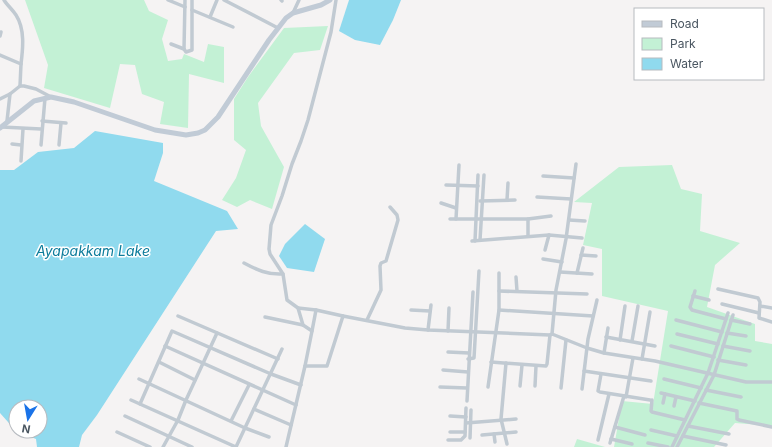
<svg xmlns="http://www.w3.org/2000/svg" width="772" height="447" viewBox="0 0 772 447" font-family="Inter,sans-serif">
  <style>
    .green { fill: #c3f1d5 }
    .water { fill: #90daee }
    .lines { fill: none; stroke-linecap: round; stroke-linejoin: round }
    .street { stroke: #c1cad2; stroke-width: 3.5 }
    .secondary { stroke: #c1cbd6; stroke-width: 5 }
    .labels { text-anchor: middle; stroke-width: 3; stroke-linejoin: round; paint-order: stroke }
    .water-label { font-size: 14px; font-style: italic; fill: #0c7c9b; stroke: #fff }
  </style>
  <rect width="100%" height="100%" fill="#f5f3f3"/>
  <g class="green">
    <polygon points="25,0 144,0 149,11 168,20 162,39 168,61 182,59 184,54 204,62 208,44 224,47 224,83 189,74 188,128 160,124 164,102 142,94 135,65 120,64 110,108 44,88 48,65"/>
    <polygon points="328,26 320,50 294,53 258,103 261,126 284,167 272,209 250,200 237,207 222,200 236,178 246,150 234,140 234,99 248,77 284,28"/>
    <polygon points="672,165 681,189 702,194 700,231 740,243 715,265 707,307 755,324 755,341 772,344 772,426 735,423 714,447 614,447 622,401 653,404 668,311 602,296 602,249 583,245 592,203 574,202 619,167"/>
    <polygon points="577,439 605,447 574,447"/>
  </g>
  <g class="water">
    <polygon points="349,0 401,0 393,20 380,45 355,40 339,31"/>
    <polygon points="95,131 163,143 163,153 154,181 227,211 238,229 216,231 97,415 82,435 79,447 37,447 36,439 16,431 40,431 40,407 16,407 16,431 0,413 0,170 14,170 38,152 74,148"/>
    <polygon points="305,224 325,239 314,272 287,268 279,256 285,244"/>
  </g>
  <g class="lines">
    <g class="street">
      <path d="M4,0c3,5 8,9 12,15 9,14 7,33 5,49"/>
      <polyline points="168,0 185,7"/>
      <polyline points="185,0 184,49 186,52 192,50 192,0"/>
      <polyline points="224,0 278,28"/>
      <polyline points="281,0 282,1"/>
      <polyline points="192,10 233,27"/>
      <polyline points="293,13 299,0"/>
      <polyline points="210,17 217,0"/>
      <polyline points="0,36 1,32"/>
      <polyline points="171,44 184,49"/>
      <polyline points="0,55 21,64 20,86"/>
      <polyline points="0,99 10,94 20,86 24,86 36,89 51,97"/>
      <polyline points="7,121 10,94"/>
      <polyline points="42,121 66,123"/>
      <polyline points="2,127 41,129"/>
      <polyline points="12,144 21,145"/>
      <polyline points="41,145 45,98"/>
      <polyline points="59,145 61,123"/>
      <polyline points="21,161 23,129"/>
      <polyline points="543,176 574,178"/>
      <polyline points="446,185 478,186"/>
      <polyline points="537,197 571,199"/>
      <polyline points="507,200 508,183"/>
      <polyline points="480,201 515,200"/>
      <polyline points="441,203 456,208"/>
      <polyline points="450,219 528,219 551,216"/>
      <polyline points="456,219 459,165"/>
      <polyline points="569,220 585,221"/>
      <polyline points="528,236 528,219"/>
      <polyline points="480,240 484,175"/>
      <polyline points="472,241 549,235 582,238"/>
      <polyline points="475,241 478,175"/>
      <polyline points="545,250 549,235"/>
      <polyline points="581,255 596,256"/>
      <polyline points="543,259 562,262"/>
      <path d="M244,263c13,7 24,12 39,11"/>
      <polyline points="560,272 592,274"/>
      <polyline points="577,273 583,248"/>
      <polyline points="516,277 517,291"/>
      <polyline points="718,289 758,298 760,302 759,318 772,322"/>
      <polyline points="499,291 587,294"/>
      <polyline points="695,291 690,307 692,310 726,319"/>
      <polyline points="693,296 709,300"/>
      <polyline points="722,304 759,313"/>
      <polyline points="760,306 772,308"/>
      <polyline points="298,308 316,310"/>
      <polyline points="411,310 430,311"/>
      <polyline points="499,310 593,316"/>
      <polyline points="178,316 278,359"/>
      <polyline points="265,317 303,325"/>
      <polyline points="367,320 381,290 380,266 381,263 386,261 398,220 397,215 390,207"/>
      <polyline points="676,320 722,332"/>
      <polyline points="731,320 750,324"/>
      <polyline points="428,330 431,305"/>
      <polyline points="312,331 316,310 343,316"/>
      <polyline points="448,331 449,308"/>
      <polyline points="727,333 746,336"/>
      <polyline points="552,334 556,290 566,239 576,164"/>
      <polyline points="677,334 718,344"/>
      <polyline points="606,337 655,346"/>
      <polyline points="620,340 625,306"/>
      <polyline points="632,341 638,306"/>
      <polyline points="165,346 296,405"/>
      <polyline points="671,346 714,357"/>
      <polyline points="723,346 750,351"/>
      <polyline points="448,352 469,353"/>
      <polyline points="604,353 608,328"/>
      <polyline points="468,359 474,358 479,271"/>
      <polyline points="642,359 650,312"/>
      <polyline points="718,360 746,365"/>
      <polyline points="159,362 195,380"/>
      <polyline points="491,362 546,366 547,364 550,335"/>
      <polyline points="506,363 501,419 507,444"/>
      <polyline points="305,366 312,331 303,325 298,308 287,300 283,274 270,254 269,249 271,225 282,196 292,164 301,141 308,120 331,32 336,0"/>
      <polyline points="443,370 468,372"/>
      <polyline points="584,371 651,381"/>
      <polyline points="601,374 598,391 600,392 650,400"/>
      <polyline points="139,379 245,428 269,437"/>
      <polyline points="664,379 701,388"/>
      <polyline points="520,386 522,365"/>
      <polyline points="535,386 536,366"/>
      <polyline points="440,387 467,388"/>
      <polyline points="488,387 499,310 499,273"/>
      <polyline points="561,388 566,340"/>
      <polyline points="582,389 588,339 597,300"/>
      <polyline points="706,390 741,397"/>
      <polyline points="661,393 695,401"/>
      <polyline points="626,397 633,358"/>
      <polyline points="131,400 236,447"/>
      <polyline points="652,400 651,411 652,412 685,420"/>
      <polyline points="467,401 473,292"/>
      <polyline points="663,403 665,394"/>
      <polyline points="699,403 737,411 737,419 739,420 772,427"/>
      <polyline points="140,404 172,331 271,374 301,385"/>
      <polyline points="674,406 676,397"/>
      <polyline points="254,409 291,425"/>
      <polyline points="125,416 192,447"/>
      <polyline points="450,416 466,417"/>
      <polyline points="231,421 249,385"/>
      <polyline points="466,423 516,419"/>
      <polyline points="688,426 729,434"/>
      <polyline points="615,427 645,435"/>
      <polyline points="651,430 677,436"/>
      <polyline points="117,432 150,447"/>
      <polyline points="450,432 465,432"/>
      <polyline points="494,434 495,442"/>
      <polyline points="482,435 516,432"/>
      <polyline points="683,436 726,445"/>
      <polyline points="470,438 471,410"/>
      <polyline points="611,439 632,444"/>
      <polyline points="448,440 461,440 465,436 466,408"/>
      <polyline points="598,440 609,394"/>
      <polyline points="610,443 624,396"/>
      <polyline points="648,443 668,447"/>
      <polyline points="163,447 178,420 186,400 217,333"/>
      <polyline points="236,447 282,349"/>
      <polyline points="286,447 305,366 327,366 343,316 405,328 428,330 550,335 552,334 587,348 604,353 655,361 746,382 772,382"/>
      <polyline points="672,447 708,373 728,313"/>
      <polyline points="677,447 714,375 733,315"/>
    </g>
    <polyline class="secondary" points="0,128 34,101 51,97 74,102 155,130 186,135 198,133 205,130 218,117 269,40 286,18 293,13 321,5 330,0"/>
  </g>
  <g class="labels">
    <g class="water-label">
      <text x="93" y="256">Ayapakkam Lake</text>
    </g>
  </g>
  <rect x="634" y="8" width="130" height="72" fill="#ffffff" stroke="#b7bbc0"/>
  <rect x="642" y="21" width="20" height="6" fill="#c1cbd6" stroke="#b7bbc0"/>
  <text x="670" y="28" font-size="12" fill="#4a5661">Road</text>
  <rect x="642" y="38" width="20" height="12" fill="#c3f1d5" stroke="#b7bbc0"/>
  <text x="670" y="48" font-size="12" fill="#4a5661">Park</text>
  <rect x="642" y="58" width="20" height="12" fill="#90daee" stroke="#b7bbc0"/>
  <text x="670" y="68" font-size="12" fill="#4a5661">Water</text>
  <g transform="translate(28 419) rotate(191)"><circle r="19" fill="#ffffff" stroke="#b7bbc0"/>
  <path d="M0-3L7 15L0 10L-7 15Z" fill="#1a73e8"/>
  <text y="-6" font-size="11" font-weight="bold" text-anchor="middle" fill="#4a5661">N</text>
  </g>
</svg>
